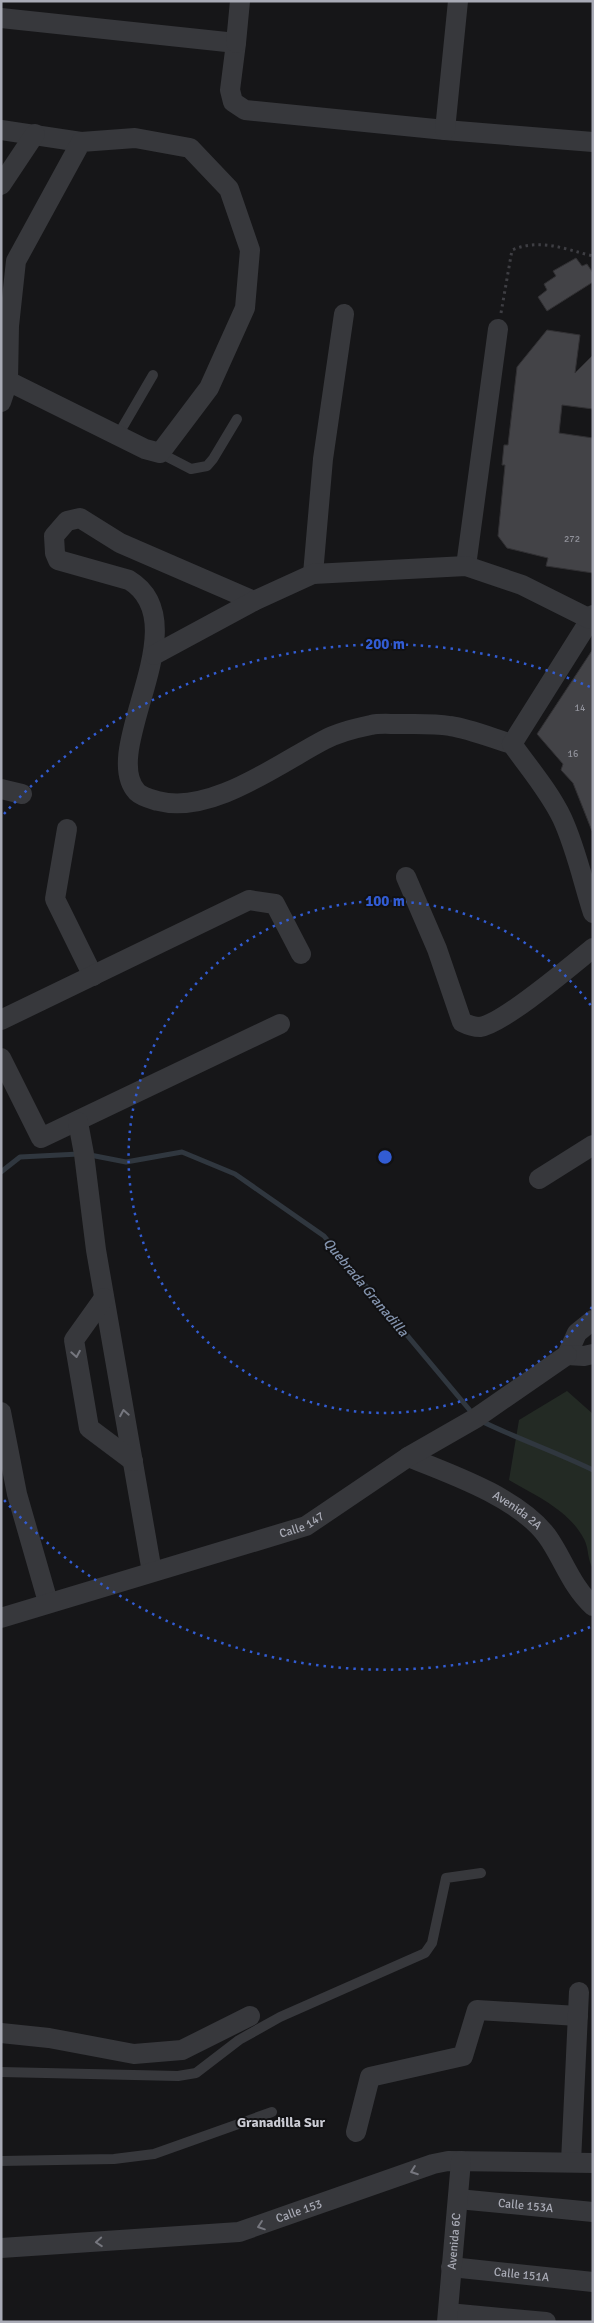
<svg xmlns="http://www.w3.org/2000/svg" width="594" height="2323" viewBox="0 0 594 2323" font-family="Signika,sans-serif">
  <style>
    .green { fill: #232a24 }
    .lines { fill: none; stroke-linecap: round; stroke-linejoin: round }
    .stream { stroke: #30373f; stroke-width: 5 }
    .building { fill: #434347; stroke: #313033 }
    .path { stroke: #3e3e43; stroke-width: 3; stroke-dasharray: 2.5 4; stroke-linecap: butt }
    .service { stroke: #37383c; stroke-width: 10 }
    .minor { stroke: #37383c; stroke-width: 20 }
    .oneway { stroke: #76777f }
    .ring { fill: none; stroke: #325cd3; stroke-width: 2.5; stroke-dasharray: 2.5 5 }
    .labels { text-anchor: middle; stroke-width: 4; stroke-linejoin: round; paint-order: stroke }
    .number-label { font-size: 10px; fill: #90919a }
    .street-label { font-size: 12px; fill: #a9abb6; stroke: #111113 }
    .water-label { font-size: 14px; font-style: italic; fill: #8494ae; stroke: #111113 }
    .neighbourhood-label { font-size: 14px; font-weight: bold; fill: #cacbd3; stroke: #111113 }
    .centre { fill: #325cd3; stroke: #111113; stroke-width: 2.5 }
    .ring-label { font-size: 15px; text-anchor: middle; font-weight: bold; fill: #325cd3; stroke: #111113; stroke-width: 4; stroke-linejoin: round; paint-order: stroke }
  </style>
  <rect width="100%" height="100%" fill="#161618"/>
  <path class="green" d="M567,1391l26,23v155c-6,-10 -4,-21 -9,-30 -15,-29 -48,-43 -75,-59l10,-60z"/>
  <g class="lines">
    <g class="stream">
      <polyline points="90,1155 126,1162 182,1152 235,1174 324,1236 473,1414"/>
      <polyline points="1,1172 20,1157 79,1154"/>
      <path d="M481,1421c37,18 75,31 112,49"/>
    </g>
  </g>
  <g class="building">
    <polygon points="576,258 582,266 587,264 593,273 593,282 547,311 538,297 547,290 544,284 556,276 553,271"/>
    <polygon points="547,330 580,335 575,373 593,355 593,409 562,405 559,433 593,438 593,573 546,566 548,558 507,548 498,536 505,465 502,465 504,445 508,445 517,367"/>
    <polygon points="593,649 593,831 592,831 573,783 561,770 563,764 537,734"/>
  </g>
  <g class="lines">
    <path class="path" d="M501,313l11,-63c29,-12 52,-1 81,6"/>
    <g class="service">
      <polyline points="118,435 153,375"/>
      <polyline points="160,453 191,469 207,466 213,459 237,419"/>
      <polyline points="1,2072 178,2076 196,2073 239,2040 280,2017 425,1953 432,1943 446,1878 481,1873"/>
      <polyline points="1,2161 114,2159 154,2154 272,2112"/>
    </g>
    <g class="minor">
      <polyline points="1,18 236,43 230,90 233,102 245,110 445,130 593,142"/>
      <polyline points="236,43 240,1"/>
      <polyline points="1,130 81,142"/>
      <polyline points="445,130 458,1"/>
      <polyline points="1,185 35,134"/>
      <polyline points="1,402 8,381 9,326 16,261 81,142 135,138 190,148 229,189 250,250 245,308 209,388 160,453 145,449 8,381"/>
      <polyline points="466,566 498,329"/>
      <polyline points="313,574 323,459 344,314"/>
      <path d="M254,601l-134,-58 -40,-25 -13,3 -13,15 1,17 3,7 71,20c71,43 -31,170 8,212 5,5 14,7 21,9 53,14 120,-37 166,-61 13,-7 32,-12 47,-15 8,-2 18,-1 26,-1 17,0 36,-1 53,2 20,3 42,12 62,18"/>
      <path d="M593,615l-81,129c17,24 37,47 50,74 14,30 21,64 31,95"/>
      <polyline points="154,655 254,601 313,574 466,566 522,585 590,619"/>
      <polyline points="1,789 22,794"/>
      <polyline points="67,829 55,899 93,976"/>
      <path d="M406,877l31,72 25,73c6,3 12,5 18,5 23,-3 92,-62 113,-79"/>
      <polyline points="1,1020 249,900 275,904 301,954"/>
      <polyline points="1,1058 41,1138 280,1024"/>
      <polyline points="78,1122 84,1154 96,1250 152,1572"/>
      <polyline points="539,1179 593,1145"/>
      <polyline points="104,1298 74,1340 89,1428 133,1461"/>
      <polyline points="567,1355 577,1333 593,1320"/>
      <polyline points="567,1355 584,1356 593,1354"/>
      <polyline points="1,1412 17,1494 48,1602"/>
      <path id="s1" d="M408,1457c43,17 111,41 139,79 16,22 24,50 46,70"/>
      <path id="s2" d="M1,1618l305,-92 102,-69 68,-39 91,-63"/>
      <polyline points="1,2033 49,2038 134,2054 182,2050 250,2016"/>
      <polyline points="356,2132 370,2077 463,2056 477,2010 578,2016"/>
      <polyline points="571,2162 579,1992"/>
      <path id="s3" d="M458,2199l135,13"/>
      <path id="s4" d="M1,2248l238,-16 194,-68 15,-3 145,2"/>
      <path id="s5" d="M451,2267l142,15"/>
      <polyline points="448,2313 546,2322"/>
      <path id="s6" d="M447,2322l14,-161"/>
    </g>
  </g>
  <defs><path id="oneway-chevron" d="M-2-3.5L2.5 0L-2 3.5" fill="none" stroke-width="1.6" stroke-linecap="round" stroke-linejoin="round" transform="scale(1.25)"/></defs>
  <g class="oneway">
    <use href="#oneway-chevron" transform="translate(76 1354) rotate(80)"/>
    <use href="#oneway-chevron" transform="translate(124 1413) rotate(-100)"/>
    <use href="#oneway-chevron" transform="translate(414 2171) rotate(160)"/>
    <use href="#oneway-chevron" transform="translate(261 2226) rotate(161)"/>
    <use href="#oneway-chevron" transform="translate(99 2242) rotate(176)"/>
  </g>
  <g class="ring">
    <path d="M592 1307A256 256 0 1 1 592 1007"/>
    <path d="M590 1627A513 513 0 0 1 4 1500M4 814A513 513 0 0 1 590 687"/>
  </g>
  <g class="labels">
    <g class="number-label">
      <text x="572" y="542">272</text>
      <text x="580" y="711">14</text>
      <text x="573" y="757">16</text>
    </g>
    <g class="street-label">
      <text dy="4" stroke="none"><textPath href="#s1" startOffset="122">Avenida 2A</textPath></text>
      <text dy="4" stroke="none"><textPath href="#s2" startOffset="315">Calle 147</textPath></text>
      <text dy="4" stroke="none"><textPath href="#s3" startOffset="68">Calle 153A</textPath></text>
      <text dy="4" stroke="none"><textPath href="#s4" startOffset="302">Calle 153</textPath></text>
      <text dy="4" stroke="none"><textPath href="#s6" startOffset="81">Avenida 6C</textPath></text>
      <text dy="4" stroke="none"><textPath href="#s5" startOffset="71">Calle 151A</textPath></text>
    </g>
    <g class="water-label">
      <text transform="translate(366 1287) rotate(50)" y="5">Quebrada Granadilla</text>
    </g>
    <g class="neighbourhood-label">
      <text x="281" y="2127">Granadilla Sur</text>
    </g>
  </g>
  <circle cx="385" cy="1157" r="8" class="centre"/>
  <g class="ring-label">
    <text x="385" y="649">200 m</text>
    <text x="385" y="906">100 m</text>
  </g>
  <rect width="594" height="2323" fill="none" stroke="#a9abb6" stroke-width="5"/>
</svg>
